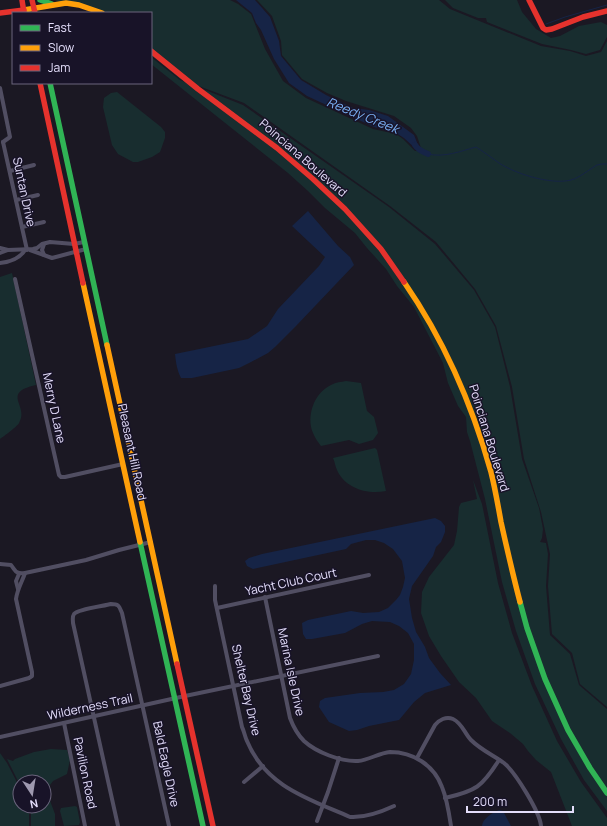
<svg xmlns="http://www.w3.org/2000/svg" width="607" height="826" viewBox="0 0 607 826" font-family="Manrope,sans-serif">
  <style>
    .green { fill: #182d2f }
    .water { fill: #162446 }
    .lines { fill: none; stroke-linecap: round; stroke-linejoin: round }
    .stream { stroke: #162446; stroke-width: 1 }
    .river { stroke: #162446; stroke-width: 6 }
    .street { stroke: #514e62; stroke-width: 4 }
    .fast { stroke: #30b455; stroke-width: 5.5 }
    .slow { stroke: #ff9f0a; stroke-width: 5.5 }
    .jam { stroke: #e5322d; stroke-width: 5.5 }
    .labels { text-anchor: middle; stroke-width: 3; stroke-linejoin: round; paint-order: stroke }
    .street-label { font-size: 12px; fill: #e4defb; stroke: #181328 }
    .water-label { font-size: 13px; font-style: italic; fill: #77adf0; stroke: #181328 }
  </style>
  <rect width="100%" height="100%" fill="#1b1823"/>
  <g class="green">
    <polygon points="55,0 230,0 238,4 251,14 265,49 283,81 306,98 373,129 396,134 403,139 415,151 422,151 417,136 411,128 394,116 346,101 327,93 302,79 282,55 281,41 272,16 257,0 439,0 450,9 541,46 570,51 586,56 601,52 607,41 607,707 580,684 572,653 552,634 548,586 550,554 541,512 524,459 512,387 496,326 475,289 436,242 390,206 244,103 180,79 151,55 151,13 94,13 81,7 65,4"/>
    <polygon points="445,0 517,0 522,12 536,29 551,38 560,36 579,26 601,22 607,25 607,37 600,50 586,54 571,50 542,44 487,22 486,18 478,18 453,8"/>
    <polygon points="151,57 180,80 243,105 389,207 435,244 474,290 495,327 510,387 522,459 539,508 543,529 542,538 540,542 546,543 548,554 546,586 550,635 570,654 579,685 607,709 607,811 584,780 561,739 535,684 516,631 502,582 485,499 470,441 467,432 466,417 458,406 448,383 443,363 414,307 397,286 386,269 367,248 355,233 325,208 308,191 288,173 151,64"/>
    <polygon points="117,92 161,127 165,132 165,138 160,152 152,157 138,162 133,162 118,154 112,145 103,107 104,98 111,93"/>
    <path d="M12,273l24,112c-36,8 -6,21 -17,38 -1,3 -15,13 -19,16v-162z"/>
    <path d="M346,381l15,2 6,28 7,6 4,16 -5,7 -14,4 -10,-4 -28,6c-3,-4 -6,-8 -8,-13 -7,-17 1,-40 18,-48 5,-3 10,-3 15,-4z"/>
    <path d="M375,448l2,2 9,41c-19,4 -41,-3 -49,-21 -2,-4 -2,-8 -4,-12z"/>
    <polygon points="473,480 482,504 498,583 512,633 532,686 557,741 581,782 607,818 607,826 572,826 551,772 536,760 528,751 523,744 510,733 492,721 476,698 459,682 441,656 429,636 421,613 422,592 429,577 454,545 457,531 459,507 461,503 477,499"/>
    <polygon points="51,749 67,750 70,760 67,774 53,781 47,789 49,798 55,814 55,826 31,826 31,814 28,806 44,806 44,782 20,782 20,785 7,759 13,761 15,759 34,752"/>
    <polygon points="0,753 7,763 20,788 20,806 26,806 29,814 29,826 0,826"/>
    <polygon points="75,806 77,807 80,822 79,825 64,826 60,811 61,808"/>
  </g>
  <g class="water">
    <polygon points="236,0 255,0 270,17 279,41 281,56 301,80 326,95 353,108 369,110 388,116 414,135 420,150 416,149 404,138 396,133 374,127 307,96 289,83 274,59 261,30 256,23 252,13"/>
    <path d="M308,211l30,35 12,11 4,8 -58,61 -21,21 -7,6 -17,9 -12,6 -47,10h-11c-4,-8 -5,-15 -6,-24l73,-15 19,-13 11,-17 41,-43 6,-9 -33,-31z"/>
    <polygon points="435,518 441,521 445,526 445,532 441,542 436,547 433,556 412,586 409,599 412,618 416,632 425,647 429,658 440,673 451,685 425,693 414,702 399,720 369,726 357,730 349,731 329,722 319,707 320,701 325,698 360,693 383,692 394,690 404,684 411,674 414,660 414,644 408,633 399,626 390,622 372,621 362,624 345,633 312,639 306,639 303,634 302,623 308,620 351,611 363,613 379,612 388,608 396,600 400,595 403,587 405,578 402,561 393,549 384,543 375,540 366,540 351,544 346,549 253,569 247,566 245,561 249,558 262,554"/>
    <path d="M499,810l4,1 8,15h-29c0,-7 10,-13 17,-16z"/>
  </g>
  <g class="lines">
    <g class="stream">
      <polyline points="546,24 565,17 607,5"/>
      <path d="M428,154c16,4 33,-3 48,-7 8,5 16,11 23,16 17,11 52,22 72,17 8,-2 19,-11 26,-15l5,-1h5"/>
    </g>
    <path class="river" d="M415,145c3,5 8,7 13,9"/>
    <g class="street">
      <polyline points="0,88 10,137 3,142"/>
      <polyline points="3,142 27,250"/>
      <polyline points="10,171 34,165"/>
      <polyline points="16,200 38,195"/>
      <polyline points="22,227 44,222"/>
      <polyline points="44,244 42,250 44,255"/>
      <polyline points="0,248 8,250 33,249 37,248 42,244 50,242 74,244 84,242"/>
      <polyline points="30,250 52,258 86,249"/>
      <polyline points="0,253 8,250"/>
      <path d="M0,263c10,-1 20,-5 25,-13"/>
      <polyline points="15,279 59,475 61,477 65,477 123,464"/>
      <path d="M0,564l11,1c5,6 4,9 14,8l61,-13 33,-10 32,-8"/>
      <path d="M215,586v14l27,127c2,4 3,10 5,14 19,46 62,58 103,76 15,1 31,-5 44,-11"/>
      <polyline points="18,589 16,581 19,574"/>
      <path d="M265,597l25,121c3,8 7,16 14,23 12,11 37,21 54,20 11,-1 21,-8 32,-9 23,0 44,13 52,35 5,12 7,26 9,39"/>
      <polyline points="217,608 369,575"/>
      <path d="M0,686l29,-8 3,-2v-4l-16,-73c1,-9 6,-17 9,-26"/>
      <polyline points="64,723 85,826"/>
      <polyline points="0,737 185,696 378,656"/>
      <path d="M417,758l18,-33c4,-5 11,-9 18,-6 9,4 12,15 18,21 10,10 22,15 33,23 11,9 36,49 37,63"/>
      <polyline points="244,782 263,766"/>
      <path d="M445,798c31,-7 37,-11 54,-38"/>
      <polyline points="317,821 328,792 339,758"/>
      <path d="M118,826l-45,-203c0,-3 -1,-6 1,-9 4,-5 30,-8 37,-10 8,0 8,2 11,9l47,213"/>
    </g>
    <g class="fast">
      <polyline points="40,0 52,4"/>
      <polyline points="50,83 107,345"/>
      <polyline points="140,542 203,826"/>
      <polyline points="520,602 527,628 545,679 568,730 590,768 607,793"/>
    </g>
    <g class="slow">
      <polyline points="24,10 66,3 79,5 102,13"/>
      <path d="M404,282c40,58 68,122 87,190 4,16 7,33 10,50 6,27 12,53 19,80"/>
      <polyline points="83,283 140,542"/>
      <polyline points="107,345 177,664"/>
    </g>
    <g class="jam">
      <polyline points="22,0 24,13"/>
      <polyline points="32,0 35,13"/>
      <polyline points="529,0 543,28 546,30 552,29 583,17 607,11"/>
      <polyline points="0,13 24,10"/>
      <polyline points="151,51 198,89 277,148 313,179 345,209 381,249 404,282"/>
      <polyline points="40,83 83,283"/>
      <polyline points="177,664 213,826"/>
    </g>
  </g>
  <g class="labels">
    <g class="street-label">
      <text transform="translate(303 158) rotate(41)" y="4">Poinciana Boulevard</text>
      <text transform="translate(24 192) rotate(78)" y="4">Suntan Drive</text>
      <text transform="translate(54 408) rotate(78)" y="4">Merry D Lane</text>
      <text transform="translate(489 438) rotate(73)" y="4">Poinciana Boulevard</text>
      <text transform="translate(132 452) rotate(78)" y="4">Pleasant Hill Road</text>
      <text transform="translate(291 582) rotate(-12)" y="4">Yacht Club Court</text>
      <text transform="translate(291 672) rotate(78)" y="4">Marina Isle Drive</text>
      <text transform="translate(246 690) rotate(77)" y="4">Shelter Bay Drive</text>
      <text transform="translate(90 707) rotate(-12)" y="4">Wilderness Trail</text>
      <text transform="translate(166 764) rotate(78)" y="4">Bald Eagle Drive</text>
      <text transform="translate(85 773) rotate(78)" y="4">Pavilion Road</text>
    </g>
    <g class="water-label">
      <text transform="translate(363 115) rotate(22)" y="5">Reedy Creek</text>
    </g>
  </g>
  <rect x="12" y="12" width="140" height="72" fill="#181328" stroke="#6a647c"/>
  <rect x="20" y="25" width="20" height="6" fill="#30b455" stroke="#6a647c"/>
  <text x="48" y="32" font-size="12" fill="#e4defb">Fast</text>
  <rect x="20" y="45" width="20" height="6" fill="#ff9f0a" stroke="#6a647c"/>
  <text x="48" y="52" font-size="12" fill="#e4defb">Slow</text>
  <rect x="20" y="65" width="20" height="6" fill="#e5322d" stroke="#6a647c"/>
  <text x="48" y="72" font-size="12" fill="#e4defb">Jam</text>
  <g transform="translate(32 794) rotate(168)"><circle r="19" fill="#181328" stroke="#6a647c"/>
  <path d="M0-3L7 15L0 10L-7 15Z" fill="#9e99af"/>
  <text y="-6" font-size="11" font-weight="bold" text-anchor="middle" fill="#e4defb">N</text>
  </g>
  <path d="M467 806v6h106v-6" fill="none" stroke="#e4defb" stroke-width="2"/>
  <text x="473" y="806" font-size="12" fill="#e4defb" stroke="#181328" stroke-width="3" paint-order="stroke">200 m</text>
</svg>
